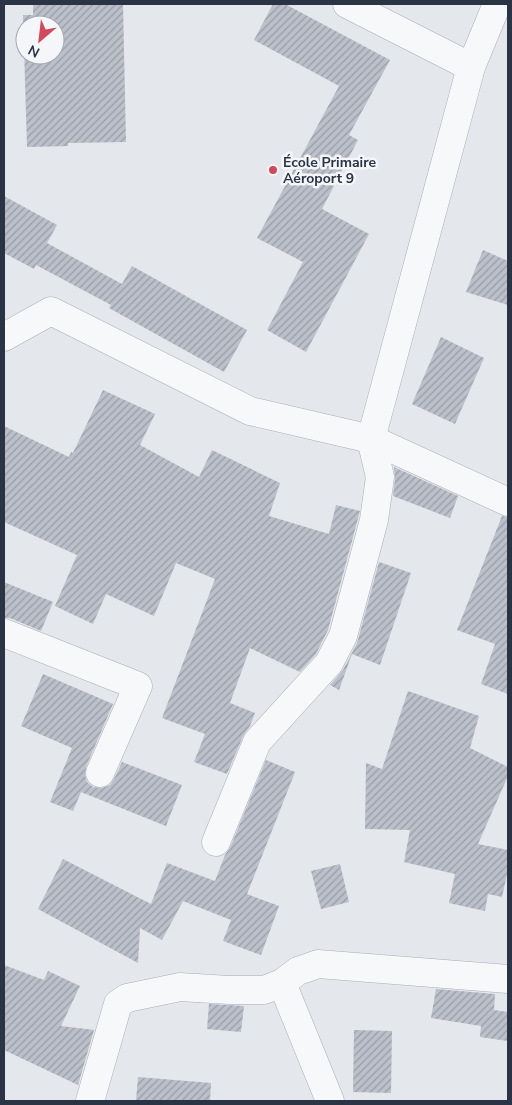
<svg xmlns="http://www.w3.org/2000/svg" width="512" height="1105" viewBox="0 0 512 1105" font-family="'Nunito Sans',sans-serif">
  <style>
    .building { fill: url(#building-hatch); fill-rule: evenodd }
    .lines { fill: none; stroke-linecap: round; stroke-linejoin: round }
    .minor-casing { stroke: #a9aeb7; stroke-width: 29 }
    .minor { stroke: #f7f8fa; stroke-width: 28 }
    .poi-dot { fill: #d1495b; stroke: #f4f6f9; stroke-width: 2 }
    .labels { text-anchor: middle; stroke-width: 5; stroke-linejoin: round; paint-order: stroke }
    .poi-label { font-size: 14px; font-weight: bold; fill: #2b3445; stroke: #f4f6f9; text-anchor: start }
  </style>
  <defs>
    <pattern id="building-hatch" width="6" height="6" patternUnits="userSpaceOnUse" patternTransform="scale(1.25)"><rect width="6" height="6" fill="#bbc0ca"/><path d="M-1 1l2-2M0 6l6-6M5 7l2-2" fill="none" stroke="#989da6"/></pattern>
  </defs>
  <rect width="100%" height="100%" fill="#e4e7ec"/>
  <g class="building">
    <path d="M33,4h90l3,138 -58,1v3l-41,1 -4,-132h10zM25,25h30v30h-30z"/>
    <polygon points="273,4 285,4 390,60 349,135 358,140 322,209 369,234 306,352 267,330 303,262 257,238 339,86 254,40"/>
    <polygon points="4,196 57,225 47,243 122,284 132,266 247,330 224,372 109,308 111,305 36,265 34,269 4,253"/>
    <polygon points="483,250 508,261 508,305 466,292"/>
    <polygon points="441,337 484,358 455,424 412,404"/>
    <polygon points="103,390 155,414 140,445 199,477 212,450 280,483 269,516 329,534 336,505 360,511 328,630 316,654 300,672 250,648 230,703 255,713 250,726 243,736 227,774 194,762 205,734 162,718 215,579 176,563 154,616 106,594 93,624 55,606 77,555 4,522 4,426 69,457 71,452 73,453"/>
    <polygon points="394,467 458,496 450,518 393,496 395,479"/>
    <polygon points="502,516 508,517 508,694 481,684 495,644 457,630"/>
    <polygon points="379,562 411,573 380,665 352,654 339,690 330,685 343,670 357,643"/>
    <polygon points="4,582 53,602 41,631 10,618 4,618"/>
    <polygon points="43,674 113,704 86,767 85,775 87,782 93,787 102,788 110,785 114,779 122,762 182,785 166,826 81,792 73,811 50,802 72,748 21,726"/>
    <polygon points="408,691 479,716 470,748 508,767 508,776 478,844 508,850 508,870 502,897 488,894 485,911 449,903 455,874 404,862 410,830 365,829 366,763 382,769"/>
    <polygon points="266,760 295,772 247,894 279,906 261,955 223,941 231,920 183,901 162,940 140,928 138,963 38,909 63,859 151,904 167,863 215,881 225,855 230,848"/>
    <polygon points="340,864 349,902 321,909 311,871"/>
    <polygon points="4,965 44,980 48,971 80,986 61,1026 94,1030 78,1085 4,1050"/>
    <polygon points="436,989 495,994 494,1010 508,1012 508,1041 480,1037 481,1026 431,1018"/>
    <polygon points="209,1004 244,1006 241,1032 207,1029"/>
    <polygon points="354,1030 392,1031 391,1093 353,1092"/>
    <polygon points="138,1077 211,1083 210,1101 136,1101"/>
  </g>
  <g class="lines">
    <g class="minor-casing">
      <g id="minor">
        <polyline points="347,4 471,67"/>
        <polyline points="4,337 51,311 250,411 371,439 508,502"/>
        <polyline points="4,633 138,686 100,773"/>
        <polyline points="216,842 257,742 329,663 343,636 374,520 380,477 371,439 471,67 497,4"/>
        <polyline points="282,983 330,1101"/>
        <polyline points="90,1101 118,1004 127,998 180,987 229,990 264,990 282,983 298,971 318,964 508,979"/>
      </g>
    </g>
    <use href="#minor" class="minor"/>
  </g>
  <circle class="poi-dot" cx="273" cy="170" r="5"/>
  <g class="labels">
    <g class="poi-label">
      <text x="283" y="167">École Primaire<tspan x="283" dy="16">Aéroport 9</tspan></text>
    </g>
  </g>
  <rect width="512" height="1105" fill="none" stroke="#2b3445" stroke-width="10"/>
  <g transform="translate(40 40) rotate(208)"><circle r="24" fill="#f4f6f9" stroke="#a4a8b1"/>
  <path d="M0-4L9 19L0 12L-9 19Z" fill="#d1495b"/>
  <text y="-8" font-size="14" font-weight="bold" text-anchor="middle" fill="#2b3445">N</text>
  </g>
</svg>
